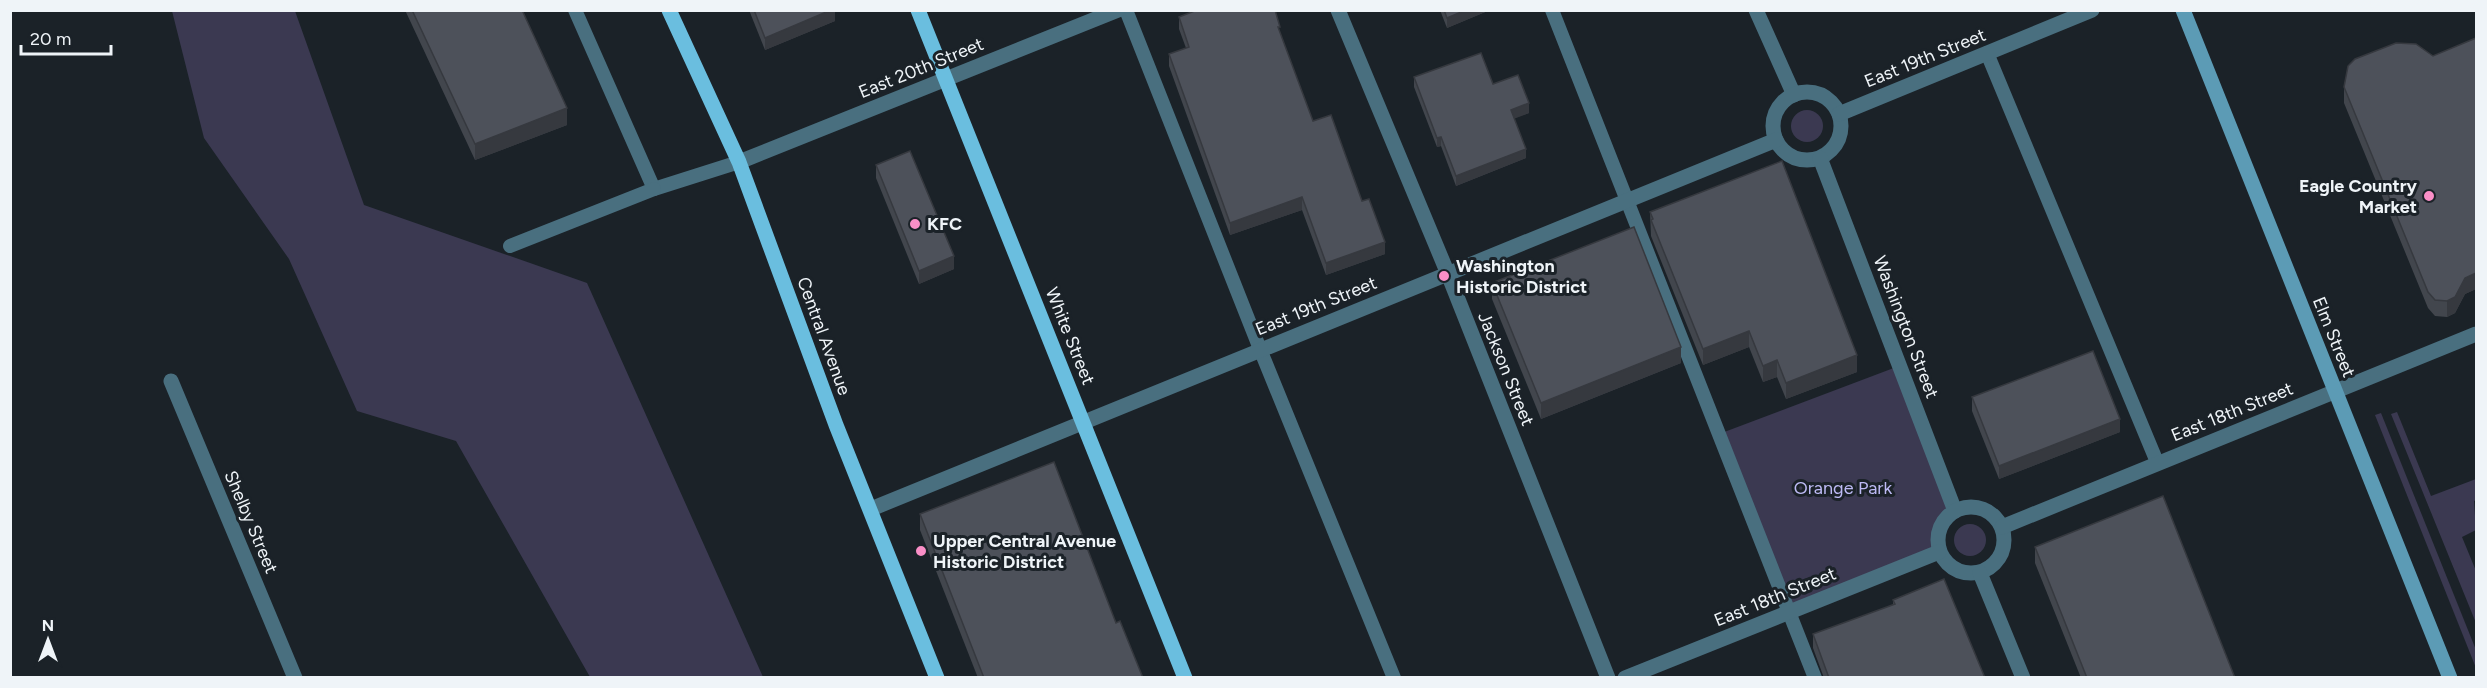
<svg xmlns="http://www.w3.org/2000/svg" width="2487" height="688" viewBox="0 0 2487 688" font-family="Figtree,sans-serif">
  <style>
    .green { fill: #3b3951 }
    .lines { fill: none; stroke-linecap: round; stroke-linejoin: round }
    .service { stroke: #496f7f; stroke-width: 14 }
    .minor { stroke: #496f7f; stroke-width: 15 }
    .tertiary { stroke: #496f7f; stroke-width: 15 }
    .secondary { stroke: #5c9bb5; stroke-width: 15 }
    .primary { stroke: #6abedf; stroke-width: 15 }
    .wall { fill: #42464d }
    .shaded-wall { fill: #36393f }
    .building { fill: #4d515a; stroke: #36393f; stroke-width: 1.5 }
    .poi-dot { fill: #fa8fc7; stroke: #1b2228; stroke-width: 2 }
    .labels { text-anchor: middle; stroke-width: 6; stroke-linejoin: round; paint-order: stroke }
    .street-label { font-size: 18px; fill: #eff4f8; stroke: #1b2228 }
    .poi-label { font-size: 18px; font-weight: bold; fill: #eff4f8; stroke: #1b2228; text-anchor: start }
    .park-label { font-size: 18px; fill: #bdbaf4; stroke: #1b2228 }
  </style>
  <rect width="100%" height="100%" fill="#1b2228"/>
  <g class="green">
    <polygon points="172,11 295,11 364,205 587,283 763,677 590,677 456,441 357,411 289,259 204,138"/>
    <circle cx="1807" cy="126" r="16"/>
    <path d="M1899,366l56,145c-15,12 -19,23 -16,41l-151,60 -69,-178z"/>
    <polygon points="2397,412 2431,496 2476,479 2476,500 2474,501 2476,530 2462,537 2476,571 2476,623 2391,414"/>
    <polygon points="2381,413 2476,650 2476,668 2375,415"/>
    <circle cx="1970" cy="540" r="16"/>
  </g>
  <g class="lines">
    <g class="service">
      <polyline points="575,10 654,189 739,162"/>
      <polyline points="1126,10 1260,349 1394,678"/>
      <polyline points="1552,10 1815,678"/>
      <polyline points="1987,53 2157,462"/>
      <polyline points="510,246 654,189"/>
    </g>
    <g class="minor">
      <polyline points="1338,10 1448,274 1608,678"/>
      <polyline points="1756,10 1794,95"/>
      <circle cx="1807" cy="126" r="34"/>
      <polyline points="1839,114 2092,10"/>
      <polyline points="1820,158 1955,511"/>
      <polyline points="171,381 295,678"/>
      <circle cx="1971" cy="540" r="33"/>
      <polyline points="871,509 1776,140"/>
      <polyline points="2002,527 2476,334"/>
      <polyline points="1980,573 2023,678"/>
      <polyline points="1625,678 1939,552"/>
    </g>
    <polyline class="tertiary" points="739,162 1118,10"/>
    <polyline class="secondary" points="2183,10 2450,678"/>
    <g class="primary">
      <polyline points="669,10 739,162 836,425 937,678"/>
      <polyline points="918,10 1185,678"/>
    </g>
  </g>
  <g class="wall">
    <polygon points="405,10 522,10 567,125 475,160"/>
    <polygon points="749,10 835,10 835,21 765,50"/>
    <polygon points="1440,10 1490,10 1447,28"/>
    <polygon points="1179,17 1280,33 1313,121 1362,201 1385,254 1326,275 1302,210 1230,235 1169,66 1169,54 1186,48 1179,29"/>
    <polygon points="2476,38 2476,289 2465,294 2455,313 2447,317 2435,316 2428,308 2344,103 2344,87 2433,56"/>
    <polygon points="1414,77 1493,84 1529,113 1514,118 1526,158 1456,186 1441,146 1437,147 1414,87"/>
    <polygon points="876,165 954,269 919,284 876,178"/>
    <polygon points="1650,212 1857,372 1786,399 1777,377 1763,382 1749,347 1703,365 1651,236"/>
    <polygon points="1492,283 1681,363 1541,419 1492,299"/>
    <polygon points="1972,397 2120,432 1999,479 1972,411"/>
    <polygon points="920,514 1116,623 1143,678 978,678 920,530"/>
    <polygon points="2035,547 2235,678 2081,678 2035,563"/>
    <polygon points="1893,600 1985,678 1824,678 1813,648 1813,634 1893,605"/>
  </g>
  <g class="shaded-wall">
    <polygon points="831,10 835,10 835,21 765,50 765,38"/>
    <polygon points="1466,10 1490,10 1447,28 1447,18"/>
    <polygon points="1529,103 1529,113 1511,120 1511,110"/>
    <polygon points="567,108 567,125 475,160 475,144"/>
    <polygon points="1441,137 1441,146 1437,147 1437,138"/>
    <polygon points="1526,149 1526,158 1456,186 1456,176"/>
    <polygon points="1302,197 1302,210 1230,235 1230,223"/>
    <polygon points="1385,242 1385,254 1326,275 1326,263"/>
    <polygon points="954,256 954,269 919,284 919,271"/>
    <polygon points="2476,273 2476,289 2465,294 2455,313 2447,317 2447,301 2465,278"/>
    <polygon points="1749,331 1749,347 1703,365 1703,349"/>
    <polygon points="1681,347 1681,363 1541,419 1541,403"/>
    <polygon points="1857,355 1857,372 1786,399 1786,383"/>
    <polygon points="1777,360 1777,377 1763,382 1763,366"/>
    <polygon points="2120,419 2120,432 1999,479 1999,466"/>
  </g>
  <g class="building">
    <polygon points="412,10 522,10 567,108 475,144"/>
    <polygon points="754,10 831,10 765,38"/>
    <polygon points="1197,10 1275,10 1280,27 1278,27 1313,121 1331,115 1362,201 1369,199 1385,242 1326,263 1302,197 1230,223 1169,54 1189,47 1179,17"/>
    <polygon points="1444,10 1466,10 1447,18"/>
    <polygon points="2476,38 2476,273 2465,278 2455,297 2447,301 2435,300 2428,292 2344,87 2348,66 2355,59 2396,43 2416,44 2433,56"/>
    <polygon points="1481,53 1493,84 1518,75 1529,103 1511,110 1526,149 1456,176 1441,137 1437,138 1414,77"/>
    <polygon points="910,151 954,256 919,271 876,165"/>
    <polygon points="1782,161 1857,355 1786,383 1777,360 1763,366 1749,331 1703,349 1651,220 1653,219 1650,212"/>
    <polygon points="1634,227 1681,347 1541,403 1492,283"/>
    <polygon points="2093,351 2120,419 1999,466 1972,397"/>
    <polygon points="1054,462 1116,623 1120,621 1143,678 984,678 920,514"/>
    <polygon points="2163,496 2235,678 2087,678 2035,547"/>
    <polygon points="1944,579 1985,678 1829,678 1813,634 1895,604 1893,600"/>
  </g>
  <g class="poi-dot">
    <circle cx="2429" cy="196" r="6"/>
    <circle cx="915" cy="224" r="6"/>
    <circle cx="1444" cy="276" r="6"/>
    <circle cx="921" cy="551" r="6"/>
  </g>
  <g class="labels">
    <g class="street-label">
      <text transform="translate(1925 58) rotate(-22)" y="6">East 19th Street</text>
      <text transform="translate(921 68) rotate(-22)" y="6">East 20th Street</text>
      <text transform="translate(1316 306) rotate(-22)" y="6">East 19th Street</text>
      <text transform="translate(1906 327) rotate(69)" y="6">Washington Street</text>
      <text transform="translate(824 336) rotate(70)" y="6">Central Avenue</text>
      <text transform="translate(1070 336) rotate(68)" y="6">White Street</text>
      <text transform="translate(2334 337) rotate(68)" y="6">Elm Street</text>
      <text transform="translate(1506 369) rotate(68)" y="6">Jackson Street</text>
      <text transform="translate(2232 412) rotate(-22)" y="6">East 18th Street</text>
      <text transform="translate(251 522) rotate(67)" y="6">Shelby Street</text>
      <text transform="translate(1775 597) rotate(-22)" y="6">East 18th Street</text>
    </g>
    <g class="poi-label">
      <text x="2417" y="192" text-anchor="end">Eagle Country<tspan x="2417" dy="21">Market</tspan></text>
      <text x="927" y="230">KFC</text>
      <text x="1456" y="272">Washington<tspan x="1456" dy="21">Historic District</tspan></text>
      <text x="933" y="547">Upper Central Avenue<tspan x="933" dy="21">Historic District</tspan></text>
    </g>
    <g class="park-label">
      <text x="1843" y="494">Orange Park</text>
    </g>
  </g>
  <rect width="2487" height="688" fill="none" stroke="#eff4f8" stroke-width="24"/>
  <g transform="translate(48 640)" stroke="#1b2228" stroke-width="4.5" paint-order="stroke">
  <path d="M0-4.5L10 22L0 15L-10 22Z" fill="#eff4f8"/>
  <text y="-9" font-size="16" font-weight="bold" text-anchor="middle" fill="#eff4f8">N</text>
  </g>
  <path d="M21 45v9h90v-9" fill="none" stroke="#eff4f8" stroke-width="3"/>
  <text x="30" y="45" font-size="18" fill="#eff4f8" stroke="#1b2228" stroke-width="4.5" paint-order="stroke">20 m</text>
</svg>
